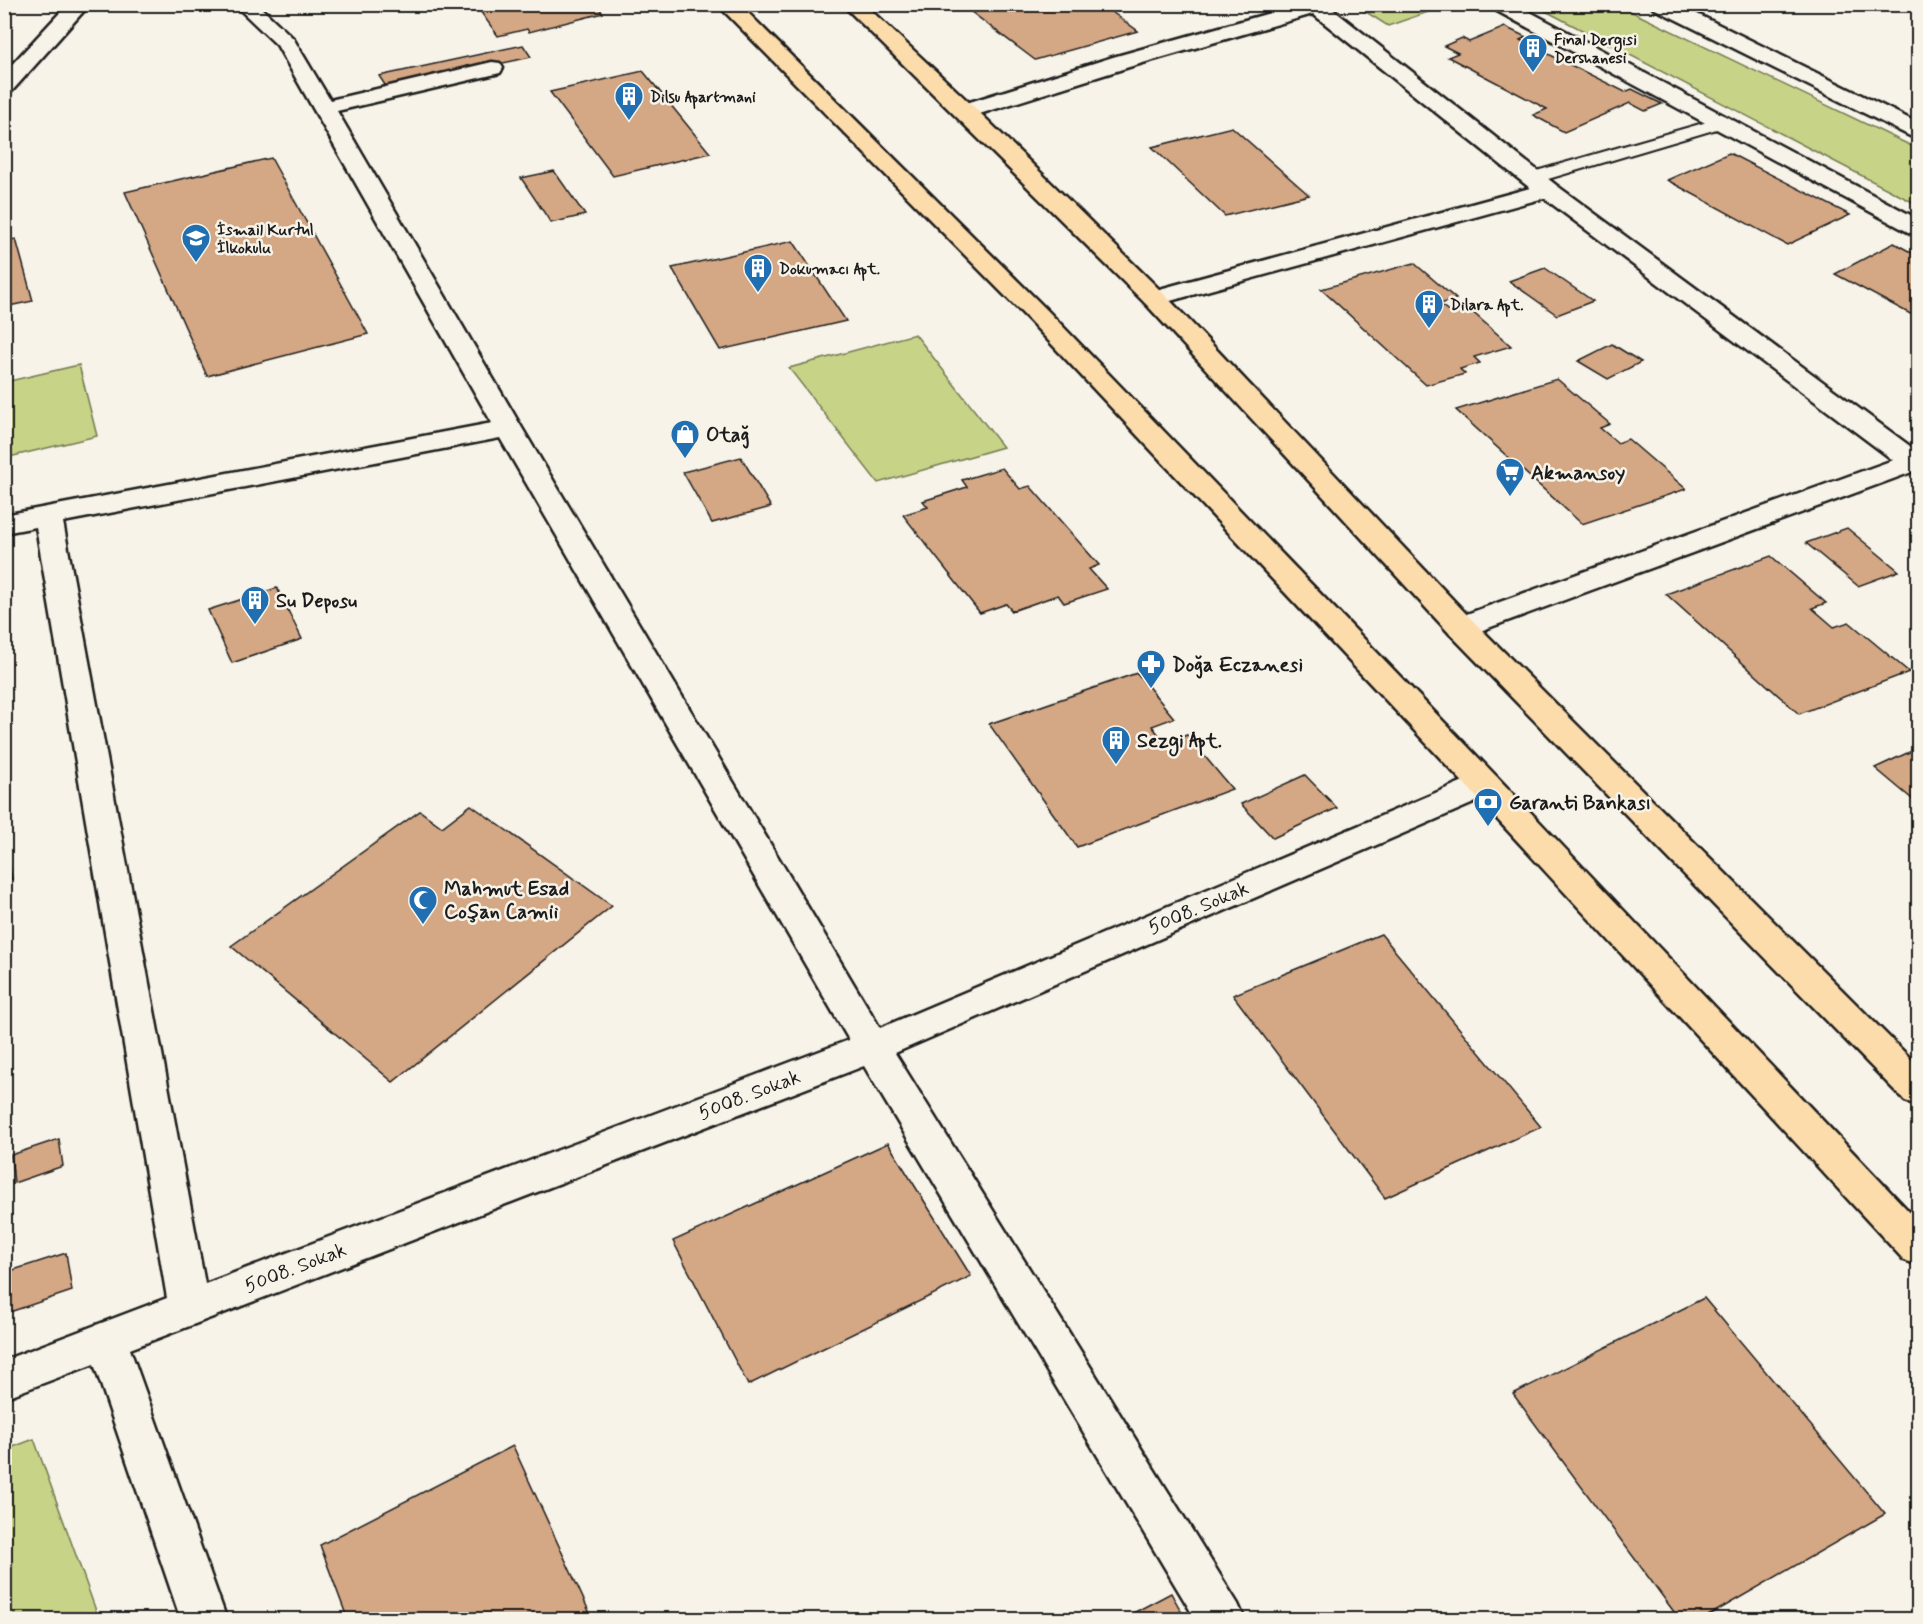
<svg xmlns="http://www.w3.org/2000/svg" width="1923" height="1624" viewBox="0 0 1923 1624" font-family="Mynerve,sans-serif">
  <style>
    .green { fill: #c7d387; stroke: #727852; stroke-width: 1.5 }
    .building { fill: #d4a785; stroke: #1c1c1c; stroke-width: 1.5 }
    .lines { fill: none; stroke-linecap: round; stroke-linejoin: round }
    .lane-casing { stroke: #1c1c1c; stroke-width: 4 }
    .street-casing { stroke: #1c1c1c; stroke-width: 5 }
    .primary-casing { stroke: #1c1c1c; stroke-width: 5 }
    .lane { fill: #f7f3e8; fill-rule: evenodd }
    .street { fill: #f7f3e8; fill-rule: evenodd }
    .primary { fill: #fddcac; fill-rule: evenodd }
    .labels { text-anchor: middle; stroke-width: 5; stroke-linejoin: round; paint-order: stroke }
    .far-poi-label { font-size: 16px; font-weight: bold; fill: #1c1c1c; stroke: #f7f3e8; text-anchor: start }
    .poi-label { font-size: 20px; font-weight: bold; fill: #1c1c1c; stroke: #f7f3e8; text-anchor: start }
    .street-label { font-size: 20px; fill: #1c1c1c; stroke: #f7f3e8 }
  </style>
  <rect width="100%" height="100%" fill="#f7f3e8"/>
  <filter id="ink" filterUnits="userSpaceOnUse"><feTurbulence type="fractalNoise" baseFrequency=".0167" numOctaves="2"/><feDisplacementMap in="SourceGraphic" scale="12" xChannelSelector="R" yChannelSelector="G"/><feConvolveMatrix kernelMatrix="1 2 1 2 8 2 1 2 1" color-interpolation-filters="sRGB"/></filter>
  <g filter="url(#ink)">
    <g class="green">
      <polygon points="1355,5 1448,5 1388,26"/>
      <polygon points="1534,5 1583,5 1599,12 1615,9 1628,10 1918,149 1918,205"/>
      <polygon points="915,334 1003,447 878,483 789,368"/>
      <polygon points="79,365 97,436 5,458 5,382"/>
      <polygon points="34,1439 99,1619 5,1619 5,1450"/>
    </g>
    <g class="building">
      <polygon points="475,4 596,4 603,13 529,32 527,29 498,36"/>
      <polygon points="1101,4 1138,31 1035,60 962,5"/>
      <polygon points="1505,27 1526,37 1520,40 1625,92 1632,89 1662,104 1645,111 1630,103 1564,132 1533,115 1547,109 1448,57 1458,53 1444,46 1462,38 1469,42"/>
      <polygon points="523,45 531,57 387,88 379,76"/>
      <polygon points="643,71 710,153 613,176 550,92"/>
      <polygon points="1232,127 1309,195 1225,216 1152,147"/>
      <polygon points="1729,153 1850,215 1787,245 1667,180"/>
      <polygon points="271,158 368,334 207,376 125,192"/>
      <polygon points="554,171 585,215 551,223 521,178"/>
      <polygon points="16,239 33,301 4,307 4,241"/>
      <polygon points="793,241 846,321 720,350 672,268"/>
      <polygon points="1894,243 1918,256 1918,318 1835,274"/>
      <polygon points="1414,263 1456,299 1440,304 1452,314 1469,309 1511,346 1474,357 1480,363 1460,369 1465,374 1426,385 1321,289"/>
      <polygon points="1545,268 1593,301 1557,315 1509,281"/>
      <polygon points="1612,344 1641,362 1608,379 1578,361"/>
      <polygon points="1557,379 1610,424 1600,428 1618,443 1628,439 1686,489 1582,524 1456,410"/>
      <polygon points="741,457 771,507 712,523 683,472"/>
      <polygon points="1002,468 1020,489 1030,486 1099,565 1089,569 1107,589 1064,603 1058,595 1012,611 1006,604 980,613 903,515 928,507 923,501 967,487 962,480"/>
      <polygon points="1847,528 1899,571 1858,586 1806,543"/>
      <polygon points="1771,556 1826,603 1812,608 1834,627 1849,622 1909,672 1799,714 1666,594"/>
      <polygon points="277,588 302,639 232,663 208,610"/>
      <polygon points="1137,673 1174,718 1152,726 1165,743 1187,735 1232,789 1077,847 989,724"/>
      <polygon points="1918,748 1918,804 1875,768"/>
      <polygon points="1305,775 1337,808 1273,838 1241,804"/>
      <polygon points="471,805 612,906 393,1082 231,946 420,811 442,827"/>
      <polygon points="8,857 12,879 4,882 4,858"/>
      <polygon points="1381,934 1541,1127 1385,1198 1233,995"/>
      <polygon points="59,1139 63,1166 14,1183 11,1155"/>
      <polygon points="888,1143 971,1276 748,1385 673,1241"/>
      <polygon points="66,1253 72,1291 4,1314 4,1273"/>
      <polygon points="1704,1298 1885,1514 1701,1620 1680,1620 1513,1394"/>
      <polygon points="513,1446 593,1620 348,1620 320,1545"/>
      <polygon points="1171,1593 1186,1620 1120,1620"/>
    </g>
    <g class="lines">
      <g class="lane-casing">
        <polygon id="lane" points="1721,118 1729,123 1727,126 1538,182 1526,182 1524,178 1526,174"/>
      </g>
      <g class="street-casing">
        <g id="street">
          <polygon points="68,4 90,4 12,91 4,92 4,73"/>
          <path d="M234,4h23l36,34 37,62 162,-38 8,1 3,5 -3,5 -163,38 185,317 358,600 593,-251 12,-4 12,4 4,8 -4,8 -602,260 343,551 7,16h-49l-332,-554 -734,283 97,271h-46l-87,-256 -90,34v-38l163,-62 -131,-771 -32,6v-18l488,-92 -215,-378zM500,438l349,602 -644,244 -142,-762z"/>
          <polygon points="1302,4 1326,4 1556,185 1918,452 1918,473 1912,472 1472,634 1461,637 1450,634 1446,627 1450,620 1893,460 1544,198 1163,303 1154,306 1145,303 1141,298 1145,293 1530,188 1313,14 1129,67 973,116 965,118 957,116 954,111 957,106 1113,57"/>
          <polygon points="1495,4 1515,4 1918,219 1918,235 1910,233 1497,11 1494,7"/>
          <polygon points="1650,4 1677,4 1918,123 1918,138 1910,136 1653,8"/>
        </g>
      </g>
      <g class="primary-casing">
        <g id="primary">
          <polygon points="717,4 739,4 1048,311 1497,777 1918,1221 1918,1265 1904,1260 1473,793 1030,321"/>
          <polygon points="842,4 864,4 973,106 1163,293 1472,620 1918,1066 1918,1105 1905,1101 1450,634 1145,303"/>
        </g>
      </g>
      <use href="#lane" class="lane"/>
      <use href="#street" class="street"/>
      <use href="#primary" class="primary"/>
    </g>
  </g>
  <defs>
    <g id="building-pin" transform="scale(1.5)"><path d="M0 17L-7.5 6A9.5 9.5 0 1 1 7.5 6Z" fill="#1f6fb2" stroke="#f7f3e8"/><path d="M-4-6H4V6H1V3H-1V6H-4ZM-2.5-4.3h1.7v1.8h-1.7ZM.8-4.3h1.7v1.8H.8ZM-2.5-1h1.7V.8h-1.7ZM.8-1h1.7V.8H.8Z" fill="#fff"/></g>
    <g id="school-pin" transform="scale(1.5)"><path d="M0 17L-7.5 6A9.5 9.5 0 1 1 7.5 6Z" fill="#1f6fb2" stroke="#f7f3e8"/><path d="M0-5L7-2L0 1L-7-2ZM-4 1L0 2.5L4 1V4Q0 6-4 4Z" fill="#fff"/></g>
    <g id="shop-pin" transform="scale(1.5)"><path d="M0 17L-7.5 6A9.5 9.5 0 1 1 7.5 6Z" fill="#1f6fb2" stroke="#f7f3e8"/><path d="M-5-2.5h2.3a2.7 3.5 0 0 1 5.4 0H5L5.5 6h-11ZM-1.5-2.5h3a1.5 2.3 0 0 0-3 0Z" fill="#fff"/></g>
    <g id="supermarket-pin" transform="scale(1.5)"><path d="M0 17L-7.5 6A9.5 9.5 0 1 1 7.5 6Z" fill="#1f6fb2" stroke="#f7f3e8"/><path d="M-6-5.5h2.5l.6 2H6L4.5 2H-2.5L-4.4-4H-6ZM-1.5 3.2a1.3 1.3 0 1 0 .1 0ZM3 3.2a1.3 1.3 0 1 0 .1 0Z" fill="#fff"/></g>
    <g id="pharmacy-pin" transform="scale(1.5)"><path d="M0 17L-7.5 6A9.5 9.5 0 1 1 7.5 6Z" fill="#1f6fb2" stroke="#f7f3e8"/><path d="M-2-6h4v4h4v4h-4v4h-4v-4h-4v-4h4Z" fill="#fff"/></g>
    <g id="bank-pin" transform="scale(1.5)"><path d="M0 17L-7.5 6A9.5 9.5 0 1 1 7.5 6Z" fill="#1f6fb2" stroke="#f7f3e8"/><path d="M-6-4H6V4H-6ZM0-2.3a2.3 2.3 0 1 0 0 4.6a2.3 2.3 0 1 0 0-4.6Z" fill="#fff"/></g>
    <g id="mosque-pin" transform="scale(1.5)"><path d="M0 17L-7.5 6A9.5 9.5 0 1 1 7.5 6Z" fill="#1f6fb2" stroke="#f7f3e8"/><path d="M3.5-4.9A6 6 0 1 0 3.5 4.9A5 5 0 1 1 3.5-4.9Z" fill="#fff"/></g>
  </defs>
  <g fill-rule="evenodd">
    <use href="#building-pin" x="1533" y="48"/>
    <use href="#building-pin" x="629" y="96"/>
    <use href="#school-pin" x="196" y="238"/>
    <use href="#building-pin" x="758" y="268"/>
    <use href="#building-pin" x="1429" y="304"/>
    <use href="#shop-pin" x="685" y="434"/>
    <use href="#supermarket-pin" x="1510" y="472"/>
    <use href="#building-pin" x="255" y="600"/>
    <use href="#pharmacy-pin" x="1151" y="664"/>
    <use href="#building-pin" x="1116" y="740"/>
    <use href="#bank-pin" x="1488" y="802"/>
    <use href="#mosque-pin" x="423" y="900"/>
  </g>
  <g class="labels">
    <g class="far-poi-label">
      <text x="1554" y="45">Final Dergisi<tspan x="1554" dy="18">Dershanesi</tspan></text>
      <text x="650" y="102">Dilsu Apartmani</text>
      <text x="217" y="235">İsmail Kurtul<tspan x="217" dy="18">İlkokulu</tspan></text>
      <text x="779" y="274">Dokumacı Apt.</text>
      <text x="1450" y="310">Dilara Apt.</text>
    </g>
    <g class="poi-label">
      <text x="706" y="441">Otağ</text>
      <text x="1531" y="479">Akmansoy</text>
      <text x="276" y="607">Su Deposu</text>
      <text x="1172" y="671">Doğa Eczanesi</text>
      <text x="1137" y="747">Sezgi Apt.</text>
      <text x="1509" y="809">Garanti Bankası</text>
      <text x="444" y="895">Mahmut Esad<tspan x="444" dy="23">Coşan Camii</tspan></text>
    </g>
    <g class="street-label">
      <text transform="translate(1198 907) rotate(-23)" y="7">5008. Sokak</text>
      <text transform="translate(749 1094) rotate(-21)" y="7">5008. Sokak</text>
      <text transform="translate(295 1267) rotate(-21)" y="7">5008. Sokak</text>
    </g>
  </g>
  <rect width="1923" height="1624" fill="none" stroke="#f7f3e8" stroke-width="24"/>
  <rect x="12" y="12" width="1899" height="1600" fill="none" stroke="#1c1c1c" stroke-width="2" filter="url(#ink)"/>
</svg>
